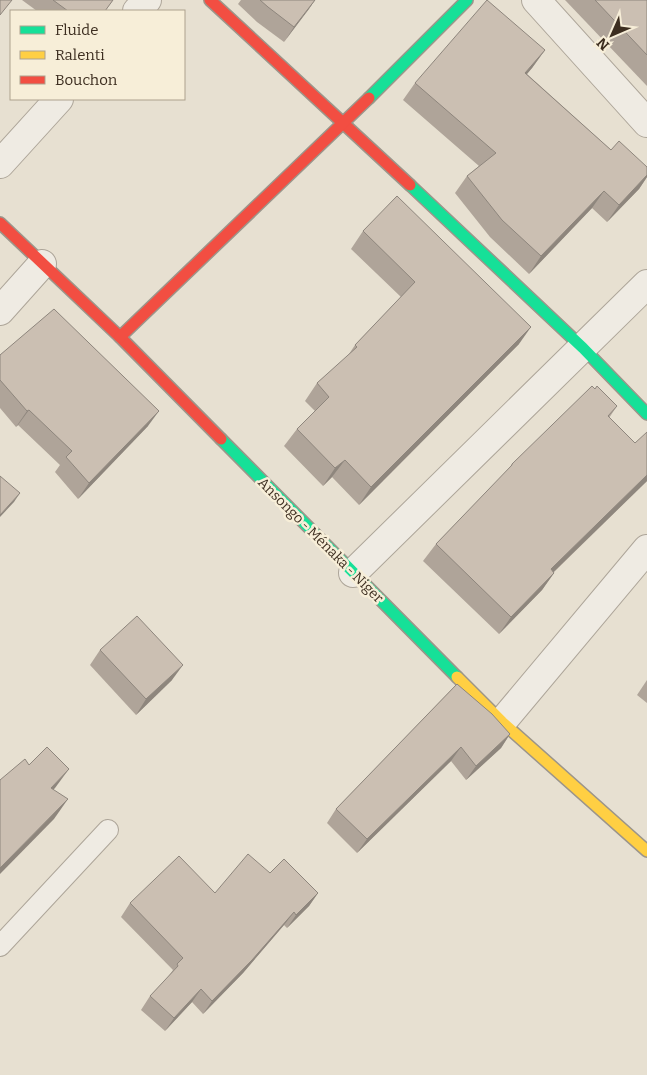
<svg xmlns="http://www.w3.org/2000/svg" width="647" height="1075" viewBox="0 0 647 1075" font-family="Bitter,serif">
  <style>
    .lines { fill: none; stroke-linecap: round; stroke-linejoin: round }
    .lane-casing { stroke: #ada599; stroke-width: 22 }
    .street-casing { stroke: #ada599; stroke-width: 30 }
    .fast-casing { stroke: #9c958a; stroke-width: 14 }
    .slow-casing { stroke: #9c958a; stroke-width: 14 }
    .jam-casing { stroke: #9c958a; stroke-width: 14 }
    .lane { stroke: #efebe3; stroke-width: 20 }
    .street { stroke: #efebe3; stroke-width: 28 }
    .fast { stroke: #16e098; stroke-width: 11 }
    .slow { stroke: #ffcf43; stroke-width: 11 }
    .jam { stroke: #f24e42; stroke-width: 11 }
    .wall { fill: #afa499 }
    .shaded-wall { fill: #8e867d }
    .building { fill: #cbbfb2; stroke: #8e867d }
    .labels { text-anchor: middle; stroke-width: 5; stroke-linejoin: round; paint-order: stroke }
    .street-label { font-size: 14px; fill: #3d2e20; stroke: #f7eed8 }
  </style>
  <rect width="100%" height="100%" fill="#e7e0d1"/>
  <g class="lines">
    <g class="lane-casing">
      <polyline id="lane" points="0,946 108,830"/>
    </g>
    <g class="street-casing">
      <g id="street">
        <polyline points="536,0 647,123"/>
        <polyline points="137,11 147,0"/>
        <polyline points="0,164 59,99"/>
        <polyline points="0,311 42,264"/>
        <polyline points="353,573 647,284"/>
        <polyline points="502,722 647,549"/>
      </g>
    </g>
    <g class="fast-casing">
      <g id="fast">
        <polyline points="369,98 467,0"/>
        <polyline points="410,185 583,348 647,414"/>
        <polyline points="221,439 457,677"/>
      </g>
    </g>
    <g class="slow-casing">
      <polyline id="slow" points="457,677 502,722 647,851"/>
    </g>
    <g class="jam-casing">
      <g id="jam">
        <polyline points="210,0 410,185"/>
        <polyline points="0,223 120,337 221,439"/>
        <polyline points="120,337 369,98"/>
      </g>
    </g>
    <use href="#lane" class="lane"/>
    <use href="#street" class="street"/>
    <use href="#fast" class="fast"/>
    <use href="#slow" class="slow"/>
    <use href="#jam" class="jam"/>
  </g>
  <g class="wall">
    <polygon points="22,0 113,0 105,11 37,11"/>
    <polygon points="241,0 315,0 284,42 257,22 238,4"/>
    <polygon points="565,0 647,0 647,86"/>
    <polygon points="545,50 532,68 527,74 611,150 647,167 647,177 639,189 607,222 592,208 529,274 490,237 455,193 467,176 479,166 403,100 415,83"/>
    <polygon points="363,231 519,344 359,505 332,477 323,486 284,446 297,429 315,411 305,401 317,383 347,357 355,345 401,297 351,249"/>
    <polygon points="0,355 148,426 78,499 55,472 60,465 18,425 16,427 0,408"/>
    <polygon points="617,406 609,418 647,481 554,572 554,573 542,590 499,634 423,561 436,544 507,471 512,464"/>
    <polygon points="100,650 172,680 136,715 90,665"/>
    <polygon points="647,680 647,703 637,695"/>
    <polygon points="457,684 510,734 501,748 466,780 451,761 357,853 327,823 336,809"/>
    <polygon points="270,873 318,893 309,906 287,928 284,925 243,973 203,1014 192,1002 165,1031 141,1010 150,996 168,977 173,970 121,917 130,903 215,893"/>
  </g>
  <g class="shaded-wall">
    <polygon points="315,0 309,9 284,42 294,27"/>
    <polygon points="545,50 532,68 513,90 525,73"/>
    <polygon points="647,175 647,177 639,189 607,222 619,205"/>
    <polygon points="604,191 592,208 529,274 541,256"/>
    <polygon points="531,327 519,344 359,505 371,487"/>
    <polygon points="29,410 18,425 16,427 27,411"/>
    <polygon points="159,411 148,426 78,499 89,483"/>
    <polygon points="345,460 332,477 323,486 335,468"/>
    <polygon points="647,475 647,481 538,587 551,569"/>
    <polygon points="20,493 14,502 0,517 0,515"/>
    <polygon points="554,573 542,590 499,634 511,617"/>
    <polygon points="183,665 172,680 136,715 146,699"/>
    <polygon points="510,734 501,748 466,780 476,766"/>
    <polygon points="461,747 451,761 357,853 367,839"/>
    <polygon points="69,769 55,788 37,807 51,788"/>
    <polygon points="68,799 54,819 0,874 0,868"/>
    <polygon points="318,893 309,906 287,928 296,915"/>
    <polygon points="294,912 284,925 243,973 203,1014 212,1001"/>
    <polygon points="201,989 192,1002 165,1031 174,1018"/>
  </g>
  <g class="building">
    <polygon points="0,0 12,0 0,15"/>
    <polygon points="53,0 113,0 105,11 68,11"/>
    <polygon points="260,0 315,0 294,27 268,7"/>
    <polygon points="487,0 545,50 525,73 611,150 619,141 647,167 647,175 619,205 604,191 541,256 502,220 467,176 496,153 415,83"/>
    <polygon points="595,0 647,0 647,55"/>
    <polygon points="397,196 531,327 371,487 345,460 335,468 297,429 329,397 317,383 357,347 355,345 415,282 363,231"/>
    <polygon points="54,309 159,411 89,483 66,457 72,451 29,410 27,411 0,380 0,355"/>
    <polygon points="592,386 595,389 597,386 617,406 608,416 635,443 647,432 647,475 551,569 554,573 511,617 436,544 512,465 512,464"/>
    <polygon points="0,476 20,493 0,515"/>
    <polygon points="137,616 183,665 146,699 100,650"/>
    <polygon points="457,684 492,714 510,734 476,766 461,747 367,839 336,809"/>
    <polygon points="47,747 69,769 51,788 68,799 0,868 0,780 25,759 29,765"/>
    <polygon points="248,854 270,873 284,859 318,893 296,915 294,912 252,960 212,1001 201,989 174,1018 150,996 178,966 177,964 183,958 130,903 179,856 215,893"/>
  </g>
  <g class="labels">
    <g class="street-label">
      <text transform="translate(321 540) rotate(45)" y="5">Ansongo - Ménaka - Niger</text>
    </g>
  </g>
  <rect x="10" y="10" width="175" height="90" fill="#f7eed8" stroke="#ada18e"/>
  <rect x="20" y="26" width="25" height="8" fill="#16e098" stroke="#ada18e"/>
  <text x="55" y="35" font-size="15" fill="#3d2e20">Fluide</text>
  <rect x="20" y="51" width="25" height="8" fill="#ffcf43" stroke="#ada18e"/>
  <text x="55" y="60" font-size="15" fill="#3d2e20">Ralenti</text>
  <rect x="20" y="76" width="25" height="8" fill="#f24e42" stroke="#ada18e"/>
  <text x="55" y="85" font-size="15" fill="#3d2e20">Bouchon</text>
  <g transform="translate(612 35) rotate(225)" stroke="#f7eed8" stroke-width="4" paint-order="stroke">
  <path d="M0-4L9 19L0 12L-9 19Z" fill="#3d2e20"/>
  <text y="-8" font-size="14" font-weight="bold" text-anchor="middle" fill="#3d2e20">N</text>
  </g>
</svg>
